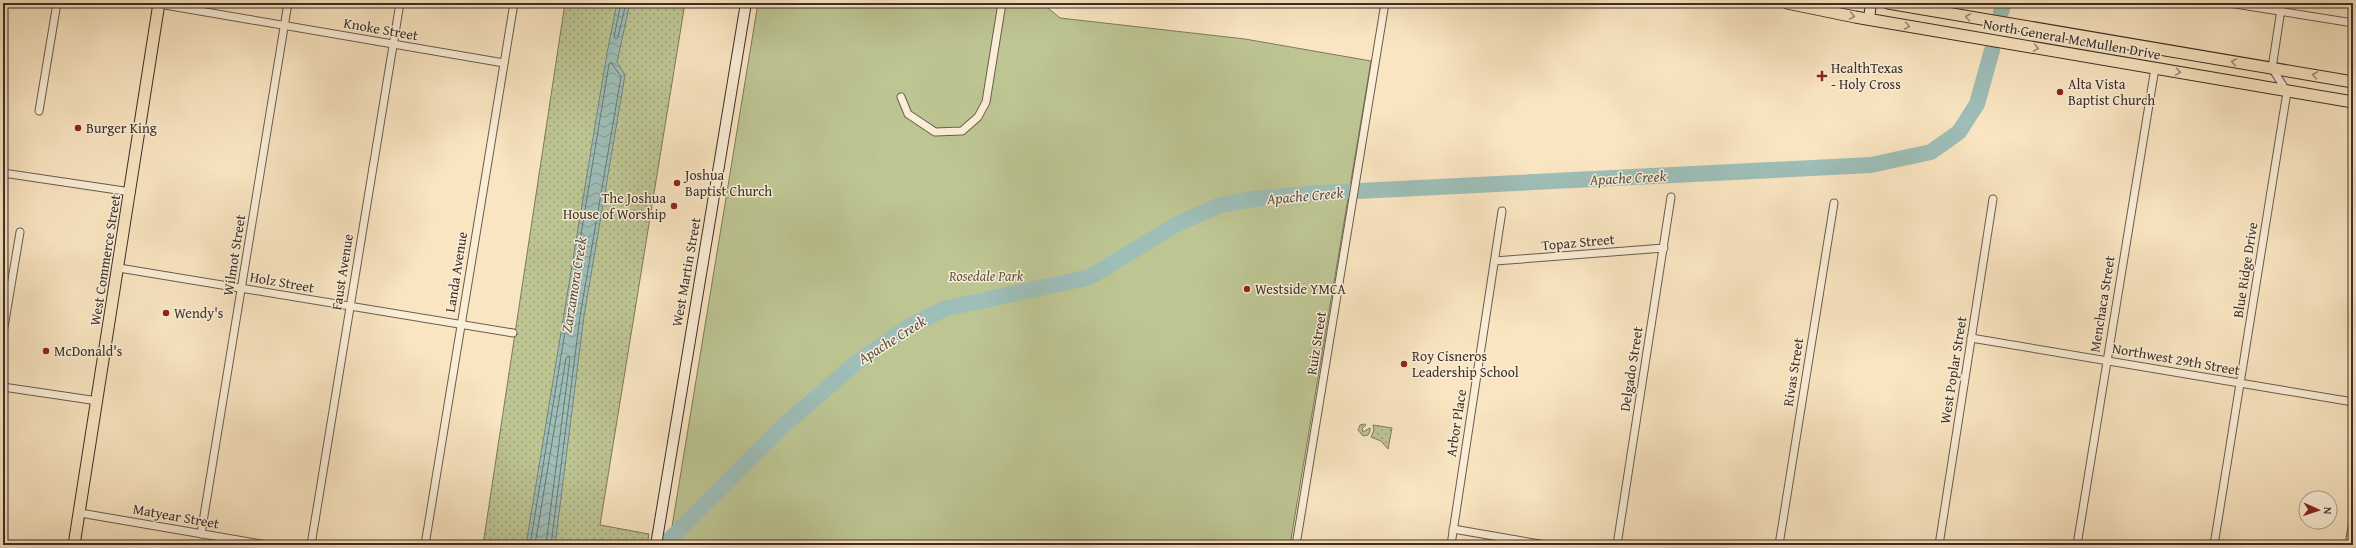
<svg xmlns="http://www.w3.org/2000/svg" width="2356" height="548" viewBox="0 0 2356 548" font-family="'Gentium Book Plus',serif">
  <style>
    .grass { fill: url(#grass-dots); stroke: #7c7a5e }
    .park { fill: #bdc593; stroke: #7c7a5e }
    .water { fill: url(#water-waves); stroke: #76857e }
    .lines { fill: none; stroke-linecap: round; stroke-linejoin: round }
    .shore { stroke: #6c7670; stroke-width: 1 }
    .river { stroke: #9ebeb8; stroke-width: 16 }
    .street-casing { stroke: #6a5c4e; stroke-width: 9 }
    .secondary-casing { stroke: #3b2f28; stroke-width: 12 }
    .primary-casing { stroke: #3b2f28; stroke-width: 13 }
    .street { stroke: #fbeed7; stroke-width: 7 }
    .secondary { stroke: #fbeed7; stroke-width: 10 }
    .primary { stroke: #f9e5c1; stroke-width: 11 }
    .oneway { stroke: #9a8a74 }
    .poi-dot { fill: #8f2418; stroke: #fbeed7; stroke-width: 1.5 }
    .labels { text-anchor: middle; stroke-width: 3; stroke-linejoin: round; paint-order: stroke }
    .street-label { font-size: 14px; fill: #3b2f28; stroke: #fbeed7 }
    .poi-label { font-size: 14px; fill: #3b2f28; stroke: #fbeed7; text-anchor: start }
    .park-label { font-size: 14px; font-style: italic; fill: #5c5443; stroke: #fbeed7 }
    .water-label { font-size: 15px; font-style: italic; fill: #54534c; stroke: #fbeed7 }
  </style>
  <defs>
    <pattern id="grass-dots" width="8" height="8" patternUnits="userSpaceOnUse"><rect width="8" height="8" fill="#bdc593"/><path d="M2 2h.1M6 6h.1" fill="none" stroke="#9ba078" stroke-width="1.8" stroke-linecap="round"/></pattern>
    <pattern id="water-waves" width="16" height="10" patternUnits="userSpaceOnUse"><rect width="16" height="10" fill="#9ebeb8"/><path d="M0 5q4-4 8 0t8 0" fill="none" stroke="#829b96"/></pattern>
  </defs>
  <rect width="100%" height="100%" fill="#f9e5c1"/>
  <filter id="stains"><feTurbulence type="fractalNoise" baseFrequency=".005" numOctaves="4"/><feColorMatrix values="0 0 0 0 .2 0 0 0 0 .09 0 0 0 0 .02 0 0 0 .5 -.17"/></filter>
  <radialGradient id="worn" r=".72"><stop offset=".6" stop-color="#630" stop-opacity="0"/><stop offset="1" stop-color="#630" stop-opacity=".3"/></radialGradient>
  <g class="grass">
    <polygon points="565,3 685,3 600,525 649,534 647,545 483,545"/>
    <polygon points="1364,424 1366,425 1362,429 1363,432 1370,428 1370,431 1368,435 1363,436 1358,430 1360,425"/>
    <polygon points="1373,425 1392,428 1388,449 1381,441 1371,437 1374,430"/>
  </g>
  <polygon class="park" points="758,3 1042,3 1060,18 1245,39 1371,61 1290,545 669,545"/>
  <polygon class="water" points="617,3 630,3 617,62 625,75 584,316 555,545 526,545 607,53"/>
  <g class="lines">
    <g class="shore">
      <polyline points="621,3 614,37 616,39 618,37 626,3"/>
      <polyline points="530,545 609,64 611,62 621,77 580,316 551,545"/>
      <polyline points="535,545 566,358 568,356 570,358 546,545"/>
    </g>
    <g class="river">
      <polyline points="2001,12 2004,3"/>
      <polyline points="664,545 782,427 857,362 906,328 944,309 1090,277 1177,224 1220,205 1254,199 1319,193 1871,165 1931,152 1959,132 1977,104 1992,50"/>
    </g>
    <g class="street-casing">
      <g id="street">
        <polyline points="2229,3 2353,23"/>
        <polyline points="159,4 504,63"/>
        <polyline points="901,97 908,114 935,132 962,131 978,117 986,102 1002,3"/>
        <polyline points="39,111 57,3"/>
        <polyline points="3,173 131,192"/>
        <polyline points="1495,261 1664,248"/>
        <polyline points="119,268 513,333"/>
        <polyline points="3,333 20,232"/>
        <polyline points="1971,338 2353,402"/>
        <polyline points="3,387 98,401"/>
        <polyline points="80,513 267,545"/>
        <polyline points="1453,529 1546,545"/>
        <polyline points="201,534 288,3"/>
        <polyline points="311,545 400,3"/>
        <polyline points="425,545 514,3"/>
        <polyline points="1296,545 1385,3"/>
        <polyline points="1451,545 1502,211"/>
        <polyline points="1617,545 1671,197"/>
        <polyline points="1779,545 1834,203"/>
        <polyline points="1939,545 1993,199"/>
        <polyline points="2077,545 2155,68"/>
        <polyline points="2214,545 2287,92 2272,68 2282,3"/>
        <polyline points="2349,545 2353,521"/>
      </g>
    </g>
    <g class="secondary-casing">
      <g id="secondary">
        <polyline points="1869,19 1871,3"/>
        <polyline points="656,545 746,3"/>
      </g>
    </g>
    <g class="primary-casing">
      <g id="primary">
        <polyline points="1787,3 1855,17 2353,102"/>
        <polyline points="1888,3 2353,82"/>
        <polyline points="74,545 159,3"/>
      </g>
    </g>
    <use href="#street" class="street"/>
    <use href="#secondary" class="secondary"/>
    <use href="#primary" class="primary"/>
  </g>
  <defs><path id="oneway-chevron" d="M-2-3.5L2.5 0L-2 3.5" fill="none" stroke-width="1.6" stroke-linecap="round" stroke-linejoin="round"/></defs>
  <g class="oneway">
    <use href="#oneway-chevron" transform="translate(1852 16) rotate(10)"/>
    <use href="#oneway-chevron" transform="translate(1968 17) rotate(-170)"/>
    <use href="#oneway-chevron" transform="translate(1907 26) rotate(10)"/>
    <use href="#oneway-chevron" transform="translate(2036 48) rotate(10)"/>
    <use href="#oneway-chevron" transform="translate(2234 62) rotate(-170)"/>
    <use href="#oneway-chevron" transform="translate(2178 72) rotate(9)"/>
    <use href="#oneway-chevron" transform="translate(2315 75) rotate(-170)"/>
  </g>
  <g class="poi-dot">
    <path d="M1820 70h4v4h4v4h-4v4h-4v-4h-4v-4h4z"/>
    <circle cx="2060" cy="92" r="4"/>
    <circle cx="78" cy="128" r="4"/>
    <circle cx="677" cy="183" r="4"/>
    <circle cx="674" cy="206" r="4"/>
    <circle cx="1247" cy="289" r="4"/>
    <circle cx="166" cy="313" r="4"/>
    <circle cx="46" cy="351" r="4"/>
    <circle cx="1404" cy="364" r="4"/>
  </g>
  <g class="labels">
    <g class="street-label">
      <text transform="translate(381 29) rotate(10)" y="5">Knoke Street</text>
      <text transform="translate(2072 39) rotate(10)" y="5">North General McMullen Drive</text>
      <text transform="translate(1578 242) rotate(-5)" y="5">Topaz Street</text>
      <text transform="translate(234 255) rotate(-81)" y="5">Wilmot Street</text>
      <text transform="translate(105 260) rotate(-81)" y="5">West Commerce Street</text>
      <text transform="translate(2245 270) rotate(-81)" y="5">Blue Ridge Drive</text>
      <text transform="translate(342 272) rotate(-81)" y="5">Faust Avenue</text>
      <text transform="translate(456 272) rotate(-81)" y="5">Landa Avenue</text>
      <text transform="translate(686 272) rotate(-80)" y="5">West Martin Street</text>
      <text transform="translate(282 282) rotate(10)" y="5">Holz Street</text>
      <text transform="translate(2102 304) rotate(-81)" y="5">Menchaca Street</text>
      <text transform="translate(1316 343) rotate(-81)" y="5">Ruiz Street</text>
      <text transform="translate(2176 359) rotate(10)" y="5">Northwest 29th Street</text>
      <text transform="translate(1631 369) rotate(-81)" y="5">Delgado Street</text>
      <text transform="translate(1953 370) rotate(-81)" y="5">West Poplar Street</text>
      <text transform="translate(1793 372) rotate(-81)" y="5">Rivas Street</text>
      <text transform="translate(1456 423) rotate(-81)" y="5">Arbor Place</text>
      <text transform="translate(176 516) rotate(10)" y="5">Matyear Street</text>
    </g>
    <g class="poi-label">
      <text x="1831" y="73">HealthTexas<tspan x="1831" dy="16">- Holy Cross</tspan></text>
      <text x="2068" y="89">Alta Vista<tspan x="2068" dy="16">Baptist Church</tspan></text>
      <text x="86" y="133">Burger King</text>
      <text x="685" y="180">Joshua<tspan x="685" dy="16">Baptist Church</tspan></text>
      <text x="666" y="203" text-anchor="end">The Joshua<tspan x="666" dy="16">House of Worship</tspan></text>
      <text x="1255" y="294">Westside YMCA</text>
      <text x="174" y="318">Wendy's</text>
      <text x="54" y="356">McDonald's</text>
      <text x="1412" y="361">Roy Cisneros<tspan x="1412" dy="16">Leadership School</tspan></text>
    </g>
    <g class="park-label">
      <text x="986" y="281">Rosedale Park</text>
    </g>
    <g class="water-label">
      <text transform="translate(1628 178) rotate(-3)" y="5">Apache Creek</text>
      <text transform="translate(1305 196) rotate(-5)" y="5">Apache Creek</text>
      <text transform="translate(574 285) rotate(-81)" y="5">Zarzamora Creek</text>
      <text transform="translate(892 340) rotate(-32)" y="5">Apache Creek</text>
    </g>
  </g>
  <rect width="2356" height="548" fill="none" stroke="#f9e5c1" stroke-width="16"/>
  <rect x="4" y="4" width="2348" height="540" fill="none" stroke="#3b2f28" stroke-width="2"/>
  <rect x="8" y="8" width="2340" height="532" fill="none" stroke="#3b2f28"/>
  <g transform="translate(2318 510) rotate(93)"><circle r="19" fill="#fbeed7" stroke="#aea291"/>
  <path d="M0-3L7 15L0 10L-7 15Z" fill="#8f2418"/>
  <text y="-6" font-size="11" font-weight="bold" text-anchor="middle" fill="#3b2f28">N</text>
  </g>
  <rect width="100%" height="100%" filter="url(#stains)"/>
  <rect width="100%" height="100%" fill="url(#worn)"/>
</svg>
